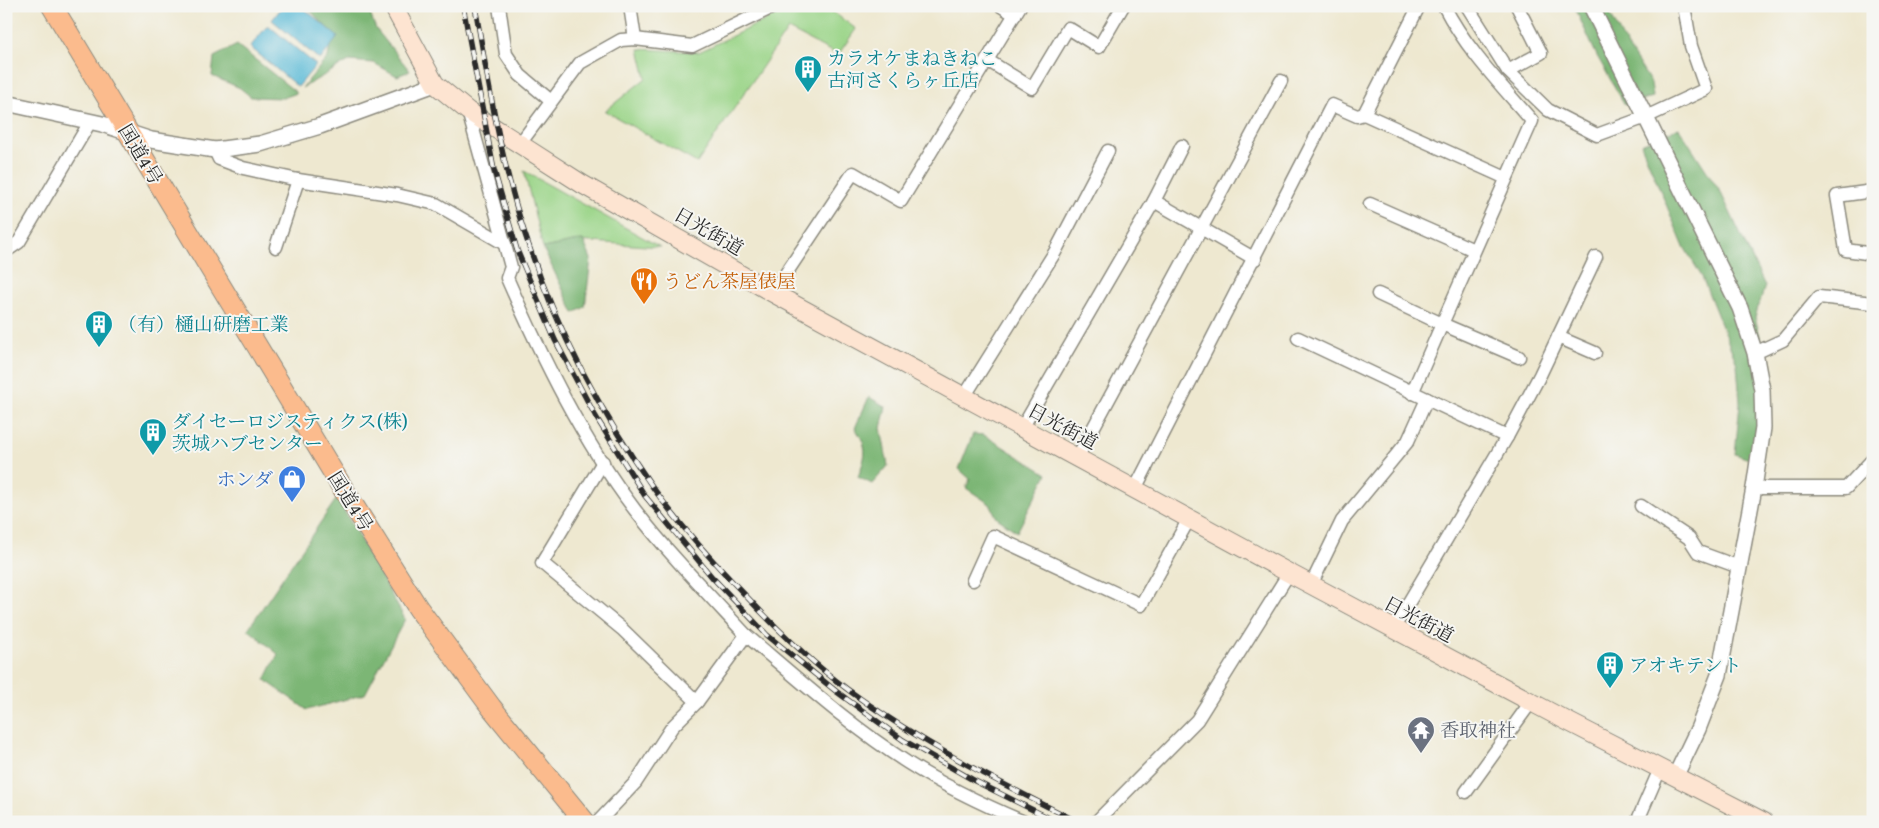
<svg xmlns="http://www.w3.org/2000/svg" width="1879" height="828" viewBox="0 0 1879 828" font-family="'Gentium Book Plus','Noto Serif JP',serif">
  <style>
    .green { fill: #9ad487; stroke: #628059 }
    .forest { fill: #7bb674; stroke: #537050 }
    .water { fill: #58b9d6; stroke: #427280 }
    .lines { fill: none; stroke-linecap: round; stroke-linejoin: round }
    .minor-casing { stroke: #8c8a7e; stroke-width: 15 }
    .tertiary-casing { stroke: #8c8a7e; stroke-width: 18 }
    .secondary-casing { stroke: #8c8a7e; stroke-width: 20 }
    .trunk-casing { stroke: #8c8a7e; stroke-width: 22 }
    .minor { stroke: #fff; stroke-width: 12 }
    .tertiary { stroke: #fff; stroke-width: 15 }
    .secondary { stroke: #fde4d1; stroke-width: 18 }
    .trunk { stroke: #fbbb8d; stroke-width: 20 }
    .rail-casing { stroke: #2b2b2b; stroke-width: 5.5 }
    .rail { stroke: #f6f6f2; stroke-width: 4; stroke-dasharray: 11; stroke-linecap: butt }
    .labels { text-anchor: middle; stroke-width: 4; stroke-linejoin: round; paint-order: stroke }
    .culture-label { font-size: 19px; fill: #0d838f; stroke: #f6f6f2; text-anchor: start }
    .street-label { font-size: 19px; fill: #2b2b2b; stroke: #f6f6f2 }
    .food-label { font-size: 19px; fill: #c56008; stroke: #f6f6f2; text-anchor: start }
    .shop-label { font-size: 19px; fill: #366cbe; stroke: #f6f6f2; text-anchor: end }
    .worship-label { font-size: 19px; fill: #5b616d; stroke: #f6f6f2; text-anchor: start }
  </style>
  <rect width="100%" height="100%" fill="#f6f6f2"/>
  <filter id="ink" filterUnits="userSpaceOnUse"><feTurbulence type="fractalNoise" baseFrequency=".02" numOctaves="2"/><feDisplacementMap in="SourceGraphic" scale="10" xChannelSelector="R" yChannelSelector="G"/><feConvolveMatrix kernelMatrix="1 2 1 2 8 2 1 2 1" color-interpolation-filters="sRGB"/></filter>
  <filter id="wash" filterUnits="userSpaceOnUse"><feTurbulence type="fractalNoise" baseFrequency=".0096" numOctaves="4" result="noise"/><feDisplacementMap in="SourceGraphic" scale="20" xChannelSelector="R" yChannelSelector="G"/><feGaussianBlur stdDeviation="1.12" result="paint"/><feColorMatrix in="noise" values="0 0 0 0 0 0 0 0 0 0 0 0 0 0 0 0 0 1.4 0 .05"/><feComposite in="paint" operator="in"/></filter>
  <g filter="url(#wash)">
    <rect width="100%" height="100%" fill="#eee8d0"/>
    <g class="green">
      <polygon points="787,6 825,6 856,29 838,55 788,29 697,163 605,111 646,78 639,49 699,52 780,13"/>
      <polygon points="524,171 660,247 578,241 543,248"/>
    </g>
    <g class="forest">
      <polygon points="306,6 367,6 376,29 410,71 397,76 374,63 349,61 302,88 328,57 332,33"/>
      <polygon points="1574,6 1606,6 1623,39 1651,83 1653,97 1625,105 1597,56"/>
      <polygon points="237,45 297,93 283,98 251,97 240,88 212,76 214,57"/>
      <polygon points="1679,128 1721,193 1765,286 1755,317 1770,375 1749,459 1735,454 1740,403 1737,364 1702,277 1683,245 1641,144"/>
      <polygon points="583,240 591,259 585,307 574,313 543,248"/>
      <path d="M869,397l17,10 -5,21 7,38 -16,18 -14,-7c8,-22 11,-29 -3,-49z"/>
      <polygon points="973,434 984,435 1047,474 1017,532 997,518 990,504 966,488 970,479 959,469"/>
      <polygon points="337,498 405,619 365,694 307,710 265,680 278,654 248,629"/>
    </g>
    <g class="water">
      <polygon points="283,6 301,6 338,37 320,60 272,20"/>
      <polygon points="268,25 316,65 298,87 250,47"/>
    </g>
  </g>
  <g filter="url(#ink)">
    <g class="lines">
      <g class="minor-casing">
        <g id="minor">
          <polyline points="499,6 506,54 520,75 551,101"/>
          <polyline points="630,6 635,39"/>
          <polyline points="1001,6 1015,15"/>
          <path d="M1444,6c22,43 57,79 88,115l-90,203 77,33"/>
          <polyline points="1467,6 1508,71 1548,110 1597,135 1646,117 1706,89 1691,46 1684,6"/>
          <polyline points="987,60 1032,88 1068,28 1099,47 1123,6"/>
          <polyline points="1508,71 1541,53 1517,6"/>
          <path d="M468,111l43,156 -4,11c35,80 75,162 128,232 34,44 73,84 111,125l-49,67 -25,25 -36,55 -38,40"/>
          <polyline points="1364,114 1506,178"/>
          <polyline points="519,145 580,63 621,40 635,39 692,46 775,6"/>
          <polyline points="215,150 219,159 243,168 298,180 397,195 436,204 505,244"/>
          <polyline points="1873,191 1837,196 1846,250 1873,254"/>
          <polyline points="1154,201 1255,259"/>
          <polyline points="1370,204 1474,250"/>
          <polyline points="276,247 298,180"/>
          <polyline points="6,251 19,242 90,122"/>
          <polyline points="773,293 853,173 901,201 1020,6"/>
          <polyline points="1378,294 1442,324 1412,393"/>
          <polyline points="1558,337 1595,353"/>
          <polyline points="1298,338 1507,437 1540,375 1596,257"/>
          <polyline points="1755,353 1783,340 1819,297 1873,303"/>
          <polyline points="964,397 1055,252 1108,151"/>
          <polyline points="1022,428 1154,201 1182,146"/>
          <polyline points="1077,458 1281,81"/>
          <polyline points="603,462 542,563 622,629 697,702"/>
          <polyline points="1754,488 1846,488 1873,459"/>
          <polyline points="1135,489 1332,105 1357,116 1364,114 1419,6"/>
          <polyline points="1641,506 1689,538 1698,552 1739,567"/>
          <polyline points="973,580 993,536 1141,605 1189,519"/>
          <polyline points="1311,585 1342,521 1408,441 1427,399"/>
          <polyline points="1393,629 1507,437"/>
          <path d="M746,635c52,44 104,91 162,128 36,23 76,42 116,59"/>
          <polyline points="1466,792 1531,702"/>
          <polyline points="1096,822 1197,720 1289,573"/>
          <polyline points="1637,822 1660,769"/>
        </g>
      </g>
      <g class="tertiary-casing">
        <g id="tertiary">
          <polyline points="1591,6 1740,308 1755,353 1762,390 1763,428 1754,488 1719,675 1698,729 1675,777"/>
          <polyline points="6,103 102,124 151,140 215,150 260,144 320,126 435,84"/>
        </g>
      </g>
      <g class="secondary-casing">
        <polyline id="secondary" points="393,6 435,84 468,111 582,184 773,293 1289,573 1565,720 1764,822"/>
      </g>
      <g class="trunk-casing">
        <polyline id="trunk" points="52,6 342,487 418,608 491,707 585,822"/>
      </g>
      <use href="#minor" class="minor"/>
      <use href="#tertiary" class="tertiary"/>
      <use href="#secondary" class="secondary"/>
      <use href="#trunk" class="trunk"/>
      <g class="rail-casing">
        <g id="rail">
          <polyline points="463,6 494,170 517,250 555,340 596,417 645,496 712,577 767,635 837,692 903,740 975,781 1057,822"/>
          <path d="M475,6c14,81 27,163 54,240 29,86 73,169 125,243 27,38 61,75 94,109 30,32 63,64 99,91 72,53 151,93 231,133"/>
        </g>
      </g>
      <use href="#rail" class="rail"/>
    </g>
  </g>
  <defs>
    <g id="building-pin" transform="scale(1.4375)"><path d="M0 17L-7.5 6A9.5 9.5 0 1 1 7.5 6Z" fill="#0f9aa8" stroke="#f6f6f2"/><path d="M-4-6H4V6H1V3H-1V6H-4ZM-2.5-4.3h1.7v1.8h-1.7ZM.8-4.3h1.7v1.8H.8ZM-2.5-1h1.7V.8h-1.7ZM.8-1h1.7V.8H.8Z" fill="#fff"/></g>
    <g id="restaurant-pin" transform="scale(1.4375)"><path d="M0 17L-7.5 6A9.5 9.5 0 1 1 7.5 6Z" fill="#e8710a" stroke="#f6f6f2"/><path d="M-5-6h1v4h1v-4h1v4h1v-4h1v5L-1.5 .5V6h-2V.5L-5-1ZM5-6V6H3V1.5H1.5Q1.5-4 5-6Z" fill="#fff"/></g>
    <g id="shop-pin" transform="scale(1.4375)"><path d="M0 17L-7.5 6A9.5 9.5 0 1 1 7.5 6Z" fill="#3f7fe0" stroke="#f6f6f2"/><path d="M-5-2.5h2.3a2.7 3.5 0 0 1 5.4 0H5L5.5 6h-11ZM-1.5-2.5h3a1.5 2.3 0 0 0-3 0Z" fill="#fff"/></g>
    <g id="temple-pin" transform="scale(1.4375)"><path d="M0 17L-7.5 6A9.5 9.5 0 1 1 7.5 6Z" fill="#6b7280" stroke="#f6f6f2"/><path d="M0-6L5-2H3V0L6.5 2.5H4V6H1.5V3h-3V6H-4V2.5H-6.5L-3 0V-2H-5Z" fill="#fff"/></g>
  </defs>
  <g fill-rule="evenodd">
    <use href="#building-pin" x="808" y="69"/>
    <use href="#restaurant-pin" x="644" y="281"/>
    <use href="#building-pin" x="99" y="324"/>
    <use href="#building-pin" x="153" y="432"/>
    <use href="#shop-pin" x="292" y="479"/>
    <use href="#building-pin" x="1610" y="665"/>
    <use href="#temple-pin" x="1421" y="730"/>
  </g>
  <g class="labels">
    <g class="culture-label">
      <text x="827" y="65">カラオケまねきねこ<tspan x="827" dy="22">古河さくらヶ丘店</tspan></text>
      <text x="118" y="331">（有）樋山研磨工業</text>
      <text x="172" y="428">ダイセーロジスティクス(株)<tspan x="172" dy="22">茨城ハブセンター</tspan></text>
      <text x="1629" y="672">アオキテント</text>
    </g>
    <g class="street-label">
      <text transform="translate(141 154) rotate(59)" y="7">国道4号</text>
      <text transform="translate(709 231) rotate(30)" y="7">日光街道</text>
      <text transform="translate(1063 426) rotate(28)" y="7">日光街道</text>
      <text transform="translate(351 501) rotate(58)" y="7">国道4号</text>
      <text transform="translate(1419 619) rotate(28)" y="7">日光街道</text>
    </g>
    <g class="food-label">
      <text x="663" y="288">うどん茶屋俵屋</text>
    </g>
    <g class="shop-label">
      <text x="273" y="486">ホンダ</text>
    </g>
    <g class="worship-label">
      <text x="1440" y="737">香取神社</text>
    </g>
  </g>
  <rect width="1879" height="828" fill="none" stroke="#f6f6f2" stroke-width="25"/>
</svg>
